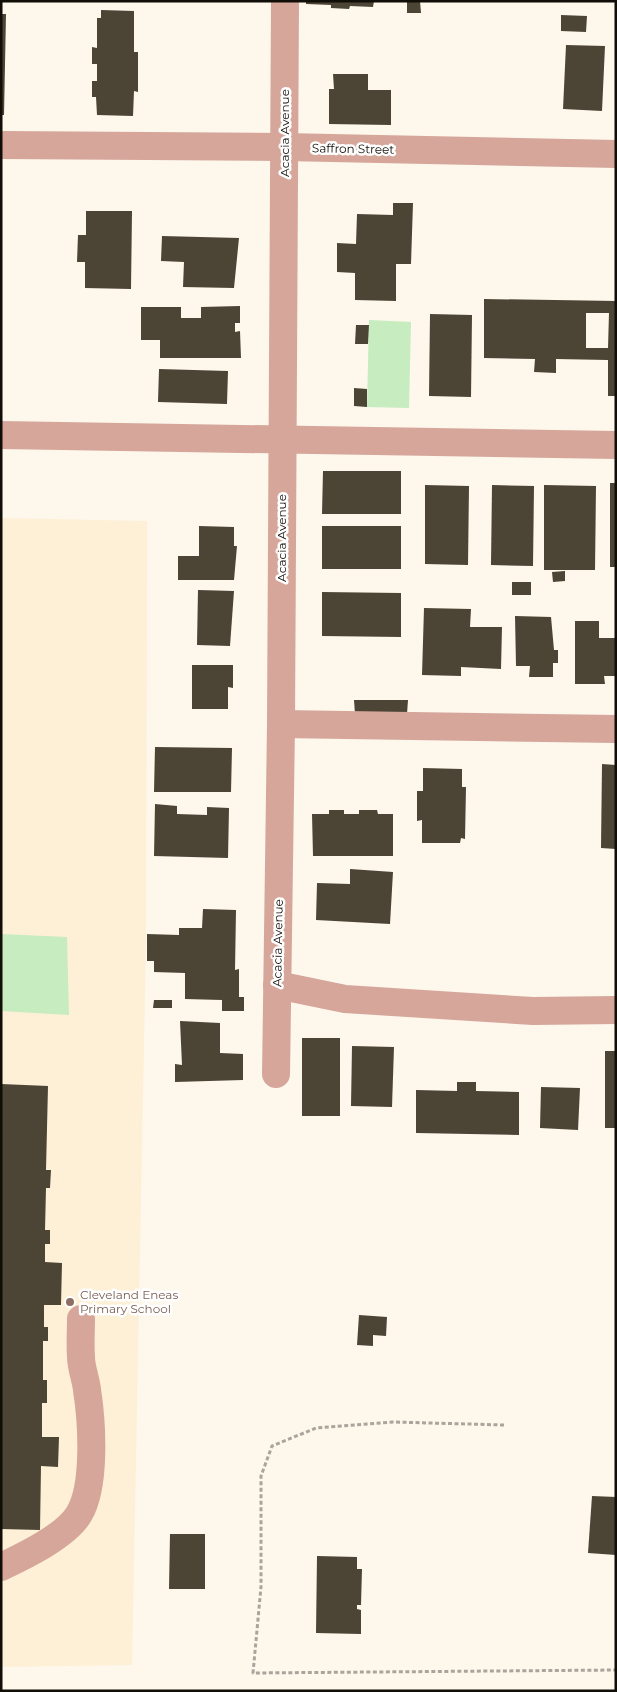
<svg xmlns="http://www.w3.org/2000/svg" width="617" height="1692" viewBox="0 0 617 1692" font-family="Montserrat,sans-serif">
  <style>
    .built { fill: #fdf0d6 }
    .green { fill: #c6ecc0 }
    .building { fill: #4c4435; fill-rule: evenodd }
    .lines { fill: none; stroke-linecap: round; stroke-linejoin: round }
    .path { stroke: #aaa59c; stroke-width: 3; stroke-dasharray: 4 2.5; stroke-linecap: butt }
    .minor { stroke: #d6a69a; stroke-width: 28 }
    .education-dot { fill: #8d6e63; stroke: #fff; stroke-width: 2 }
    .labels { text-anchor: middle; stroke-width: 5; stroke-linejoin: round; paint-order: stroke }
    .street-label { font-size: 12px; fill: #110d07; stroke: #fff }
    .education-label { font-size: 12px; fill: #785e54; stroke: #fff; text-anchor: start }
  </style>
  <rect width="100%" height="100%" fill="#fdf7ec"/>
  <polygon class="built" points="1,518 147,521 146,939 132,1665 1,1667"/>
  <g class="green">
    <polygon points="369,320 411,322 409,408 367,407"/>
    <polygon points="1,934 67,937 69,1015 1,1011"/>
  </g>
  <g class="building">
    <polygon points="306,1 374,1 373,7 350,6 349,9 331,8 331,5 306,4"/>
    <polygon points="407,1 420,1 421,13 407,13"/>
    <polygon points="101,10 134,11 134,52 138,52 138,92 134,91 133,116 97,115 96,97 92,97 92,81 97,81 97,64 92,64 92,47 97,48 97,18 101,18"/>
    <polygon points="1,14 6,14 4,115 1,115"/>
    <polygon points="561,15 587,16 586,32 561,31"/>
    <polygon points="566,45 605,46 602,111 563,109"/>
    <polygon points="333,74 368,74 368,90 391,90 391,125 329,124 329,89 334,89"/>
    <polygon points="393,203 413,203 411,264 396,264 396,301 355,300 355,273 337,272 337,243 356,244 357,214 393,215"/>
    <polygon points="86,211 132,211 131,289 85,288 85,262 77,262 78,235 86,235"/>
    <polygon points="162,236 239,238 234,288 183,287 184,262 161,261"/>
    <path d="M484,299l132,2v95h-8v-36l-52,-1v14l-22,-1 1,-13 -51,-1zM586,313h23l-1,35h-22z"/>
    <polygon points="240,306 240,323 235,323 235,332 240,331 241,358 160,358 160,340 141,340 141,307 181,307 181,318 201,318 201,307"/>
    <polygon points="430,314 472,315 471,397 429,396"/>
    <polygon points="356,325 369,325 368,344 355,344"/>
    <polygon points="159,369 228,371 227,404 158,402"/>
    <polygon points="354,388 367,389 367,407 354,406"/>
    <polygon points="323,471 401,471 401,514 322,514"/>
    <rect x="610" y="483" width="6" height="84"/>
    <polygon points="425,485 469,486 468,565 425,564"/>
    <polygon points="492,485 534,486 533,566 491,565"/>
    <polygon points="544,485 596,486 595,570 544,570"/>
    <polygon points="199,526 234,527 234,546 237,546 234,580 178,580 178,556 199,556"/>
    <rect x="322" y="526" width="79" height="43"/>
    <polygon points="565,571 565,581 553,582 552,572"/>
    <rect x="512" y="582" width="19" height="13"/>
    <polygon points="198,590 234,591 230,646 197,645"/>
    <polygon points="322,592 401,593 401,637 322,636"/>
    <polygon points="424,608 471,609 470,627 502,627 501,669 461,667 461,676 422,675"/>
    <polygon points="515,616 551,617 554,650 558,650 558,663 553,663 553,677 529,677 530,666 516,666"/>
    <polygon points="575,621 599,621 599,638 616,638 616,676 604,676 605,684 575,684"/>
    <polygon points="192,665 233,665 233,688 228,687 228,709 192,709"/>
    <polygon points="354,700 408,700 407,714 355,714"/>
    <polygon points="155,747 232,748 231,792 154,792"/>
    <polygon points="602,764 616,765 616,849 601,848"/>
    <polygon points="423,768 462,769 462,787 466,787 465,839 461,838 460,843 422,843 422,820 417,821 417,791 423,791"/>
    <polygon points="155,804 177,806 177,814 207,815 207,807 229,808 228,858 154,856"/>
    <polygon points="329,810 344,810 344,814 359,814 359,810 377,810 378,814 393,814 393,856 313,856 312,814 329,814"/>
    <polygon points="350,869 393,872 390,924 316,920 317,883 350,884"/>
    <polygon points="203,909 236,910 235,970 239,969 239,997 244,997 244,1011 222,1011 222,1000 185,999 185,973 154,972 154,961 147,961 147,934 179,935 179,928 202,928"/>
    <polygon points="154,1000 172,1000 172,1008 153,1008"/>
    <polygon points="180,1021 220,1023 220,1053 243,1054 243,1080 175,1082 175,1064 182,1065"/>
    <rect x="302" y="1038" width="38" height="78"/>
    <polygon points="352,1046 394,1047 392,1107 351,1106"/>
    <rect x="605" y="1051" width="11" height="77"/>
    <polygon points="457,1082 476,1082 476,1091 519,1092 519,1135 416,1133 416,1090 457,1091"/>
    <polygon points="1,1084 48,1086 46,1170 51,1170 50,1188 46,1188 45,1230 50,1230 50,1244 45,1244 45,1262 62,1263 61,1305 44,1305 44,1327 48,1327 48,1341 43,1341 43,1380 47,1380 47,1403 42,1403 42,1437 59,1437 58,1467 41,1466 40,1530 1,1529"/>
    <polygon points="541,1087 580,1088 578,1130 540,1128"/>
    <polygon points="359,1315 387,1317 386,1336 373,1335 373,1346 357,1345"/>
    <polygon points="592,1496 616,1497 616,1555 588,1553"/>
    <polygon points="170,1534 205,1534 205,1589 169,1589"/>
    <polygon points="317,1556 357,1557 357,1569 362,1569 361,1605 357,1605 357,1609 361,1610 361,1634 316,1633"/>
  </g>
  <g class="lines">
    <polyline class="path" points="504,1425 393,1422 316,1428 272,1446 261,1476 261,1587 253,1673 616,1670"/>
    <g class="minor">
      <polyline points="1,145 284,147 616,154"/>
      <polyline points="1,435 616,445"/>
      <polyline points="281,724 616,729"/>
      <polyline points="277,985 345,999 533,1011 616,1010"/>
      <polyline points="276,1074 281,724 285,1"/>
      <path d="M1,1567c23,-11 65,-31 78,-53 17,-28 13,-92 8,-124 -1,-11 -6,-22 -6,-33 -1,-13 0,-26 0,-38"/>
    </g>
  </g>
  <circle class="education-dot" cx="70" cy="1302" r="5"/>
  <g class="labels">
    <g class="street-label">
      <text transform="translate(285 133) rotate(-90)" y="4">Acacia Avenue</text>
      <text transform="translate(353 149) rotate(1)" y="4">Saffron Street</text>
      <text transform="translate(282 538) rotate(-90)" y="4">Acacia Avenue</text>
      <text transform="translate(278 943) rotate(-89)" y="4">Acacia Avenue</text>
    </g>
    <g class="education-label">
      <text x="80" y="1299">Cleveland Eneas<tspan x="80" dy="14">Primary School</tspan></text>
    </g>
  </g>
  <rect width="617" height="1692" fill="none" stroke="#110d07" stroke-width="5"/>
</svg>
